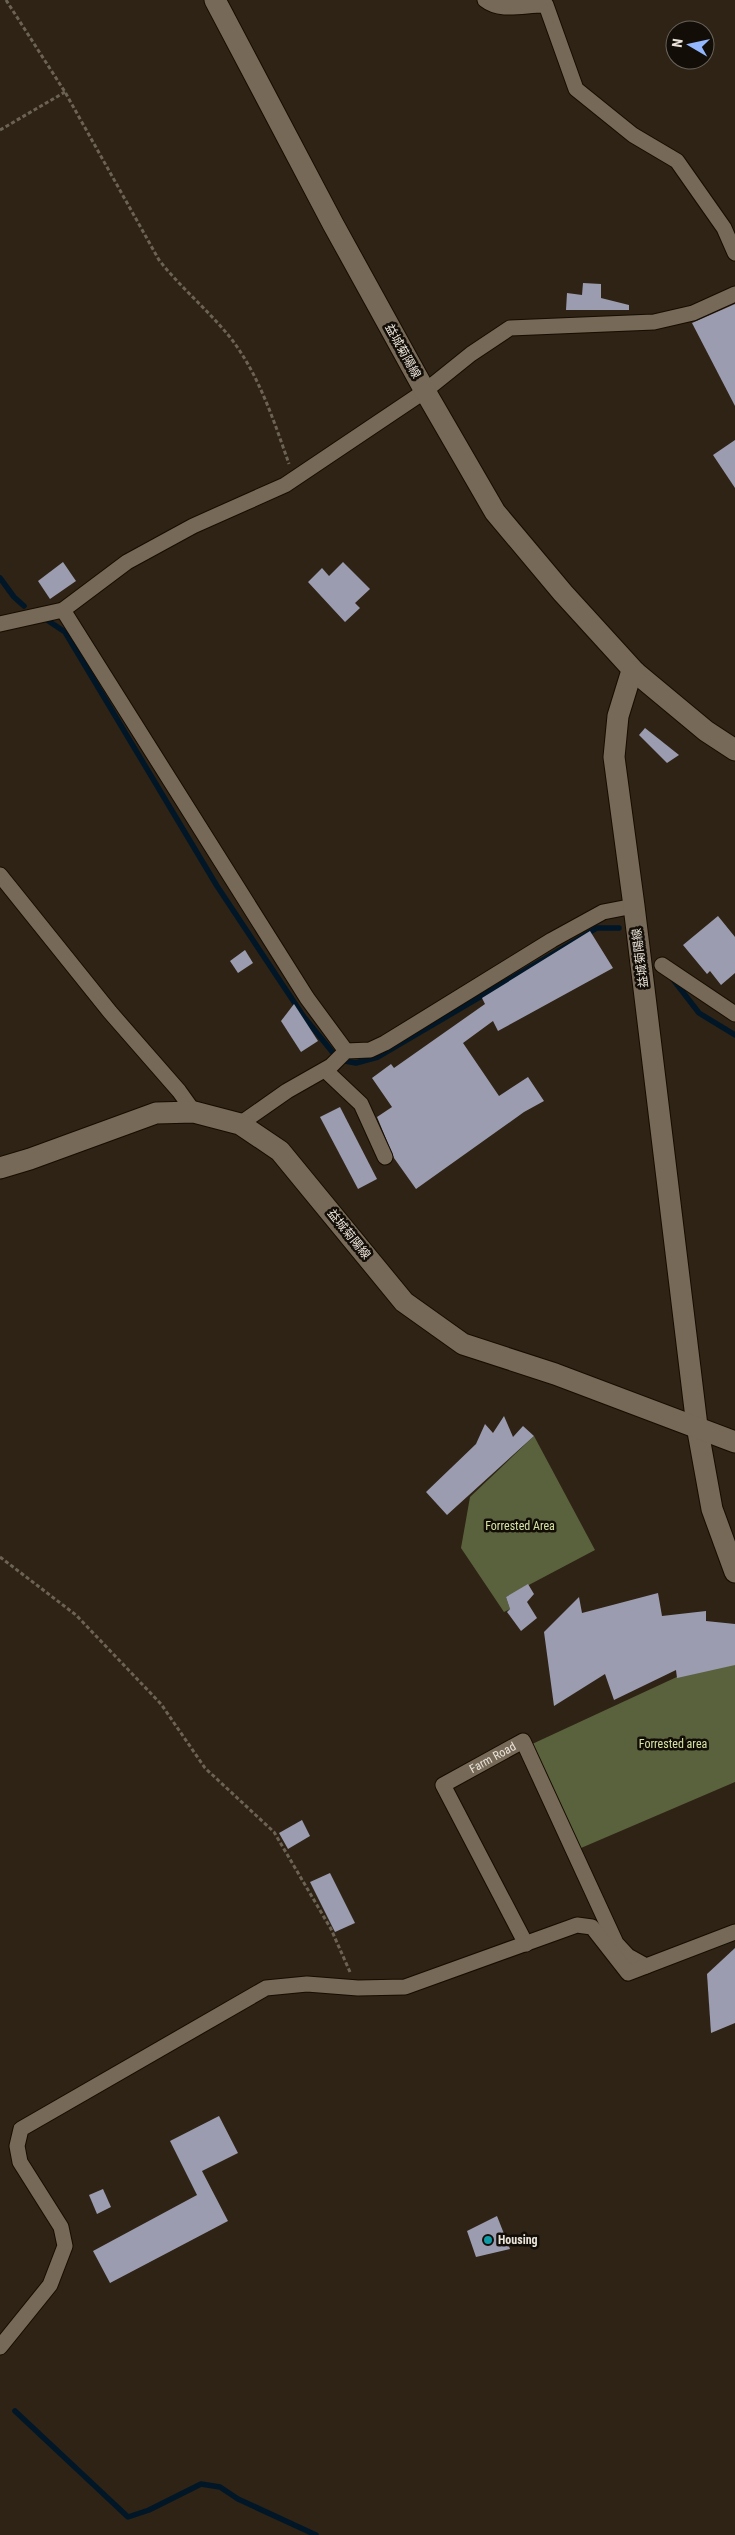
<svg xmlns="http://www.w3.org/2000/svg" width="735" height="2535" viewBox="0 0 735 2535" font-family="'Roboto Condensed','Noto Sans JP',sans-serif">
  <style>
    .forest { fill: #5a623d }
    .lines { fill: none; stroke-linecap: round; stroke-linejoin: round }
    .stream { stroke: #011728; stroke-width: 5.5 }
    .building { fill: #9c9cb1 }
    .street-casing { stroke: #160c01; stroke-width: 17 }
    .secondary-casing { stroke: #160c01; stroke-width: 23 }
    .path { stroke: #6c6355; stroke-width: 3; stroke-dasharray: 4 2.5; stroke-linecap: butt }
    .street { stroke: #766957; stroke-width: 15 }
    .secondary { stroke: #766957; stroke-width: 21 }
    .culture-dot { fill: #0f9aa8; stroke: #120d07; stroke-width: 2 }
    .labels { text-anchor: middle; stroke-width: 5; stroke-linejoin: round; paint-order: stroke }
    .street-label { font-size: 12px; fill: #eae3d9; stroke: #120d07 }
    .park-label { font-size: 12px; fill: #d7e4a3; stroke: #120d07 }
    .poi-label { font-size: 12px; font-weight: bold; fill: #eae3d9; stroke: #120d07; text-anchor: start }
  </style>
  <rect width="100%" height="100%" fill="#2e2314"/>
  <g class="forest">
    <polygon points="534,1436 595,1550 506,1597 510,1609 504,1612 461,1548 470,1497"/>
    <polygon points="735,1650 735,1782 581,1848 530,1745"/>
  </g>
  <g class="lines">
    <g class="stream">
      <polyline points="0,578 14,597 24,606"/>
      <polyline points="47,620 65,632 217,886 304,1017 334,1054"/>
      <polyline points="672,978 699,1013 735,1035"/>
      <polyline points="345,1061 356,1063 378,1057 597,928 619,928"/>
      <polyline points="15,2411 128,2517 149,2510 201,2484 220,2487 238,2499 316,2535"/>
    </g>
  </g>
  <g class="building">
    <polygon points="583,283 601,284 601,298 629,305 629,310 566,310 567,293 582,295"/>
    <polygon points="735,304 735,406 692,323"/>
    <polygon points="735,440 735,488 713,455"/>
    <polygon points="63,562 76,581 50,599 38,581"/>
    <polygon points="343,562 370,589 355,603 360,608 345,622 308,582 322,568 329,576"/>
    <polygon points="645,728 679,755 667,763 639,735"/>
    <polygon points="718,916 735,937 735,973 721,985 710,971 707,974 683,945"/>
    <polygon points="590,931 613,968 498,1031 493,1021 463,1043 499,1096 528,1077 544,1101 524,1112 416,1189 394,1158 377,1117 392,1107 372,1078 391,1064 394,1068 485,1004 482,998"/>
    <polygon points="245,950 253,963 238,973 230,961"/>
    <polygon points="294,1004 318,1041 301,1052 281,1021"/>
    <polygon points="340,1107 377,1179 358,1189 320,1117"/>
    <polygon points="504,1416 513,1437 523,1426 534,1436 447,1515 426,1492 476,1444 485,1424 493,1433"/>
    <polygon points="528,1584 534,1594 527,1602 537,1618 521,1631 507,1612 510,1609 506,1597"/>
    <polygon points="658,1593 662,1616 706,1611 706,1621 735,1624 735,1665 677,1678 676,1670 614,1700 605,1674 554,1706 544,1632 579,1597 582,1613"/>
    <polygon points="302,1820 310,1836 288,1849 279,1833"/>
    <polygon points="330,1873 355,1923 335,1932 310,1882"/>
    <polygon points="735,1948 735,2023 711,2033 707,1974"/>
    <polygon points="219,2116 238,2153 202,2171 228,2221 110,2283 93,2251 197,2195 170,2141"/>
    <polygon points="103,2189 111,2207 97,2214 89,2195"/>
    <polygon points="497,2216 510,2249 476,2257 467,2231"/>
  </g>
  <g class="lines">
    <g class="street-casing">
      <g id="street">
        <path d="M485,0c16,13 42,4 61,5l30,84 57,46 44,26 47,67 11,25"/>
        <polyline points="63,610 307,998 346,1051"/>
        <polyline points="0,624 63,610 127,562 193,526 285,485 425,391 471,354 510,328 654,322 693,313 735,294"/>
        <polyline points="0,875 110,1012 179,1091 194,1112"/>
        <polyline points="662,965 735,1014"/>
        <polyline points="325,1070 361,1104 385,1157"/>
        <polyline points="240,1124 287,1091 331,1066 346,1051 370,1050 385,1043 552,940 603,912 634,906"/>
        <path id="s1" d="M526,1944l-83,-159 80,-44 93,202 12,13 18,10"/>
        <polyline points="0,2347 50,2285 65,2246 61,2227 20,2162 17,2146 21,2129 266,1988 307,1984 358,1988 405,1987 577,1925 592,1927 628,1973 735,1932"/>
      </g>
    </g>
    <g class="secondary-casing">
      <g id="secondary">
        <polyline points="215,0 333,224 425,391 495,512 563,593 635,672 706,731 735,750"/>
        <polyline points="635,672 630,677 618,716 614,757 634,906 697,1426 712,1509 735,1572"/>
        <polyline points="0,1168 30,1159 156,1113 194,1112 240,1124 280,1151 404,1302 463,1344 555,1374 735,1442"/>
      </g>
    </g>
    <g class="path">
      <path d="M6,0l59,92 94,168c21,27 48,49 70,76 29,36 45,85 60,128"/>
      <polyline points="0,130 65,92"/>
      <polyline points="0,1557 76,1615 161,1704 205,1768 274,1832 331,1929 350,1972"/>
    </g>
    <use href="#street" class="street"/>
    <use href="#secondary" class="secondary"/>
  </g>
  <circle class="culture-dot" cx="488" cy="2240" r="5"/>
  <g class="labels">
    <g class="street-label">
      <text transform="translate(403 351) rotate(61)" y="4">益城菊陽線</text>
      <text transform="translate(640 958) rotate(-97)" y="4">益城菊陽線</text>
      <text transform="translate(349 1234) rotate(51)" y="4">益城菊陽線</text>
      <text dy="4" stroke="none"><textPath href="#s1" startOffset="236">Farm Road</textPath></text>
    </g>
    <g class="park-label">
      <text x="520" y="1530">Forrested Area</text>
      <text x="673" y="1748">Forrested area</text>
    </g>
    <g class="poi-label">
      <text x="498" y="2244">Housing</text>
    </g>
  </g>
  <g transform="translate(690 45) rotate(279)"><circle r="24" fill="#120d07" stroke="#68635b"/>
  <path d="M0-4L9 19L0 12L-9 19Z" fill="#92b7fd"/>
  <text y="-8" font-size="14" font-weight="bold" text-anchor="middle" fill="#eae3d9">N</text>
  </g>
</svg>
